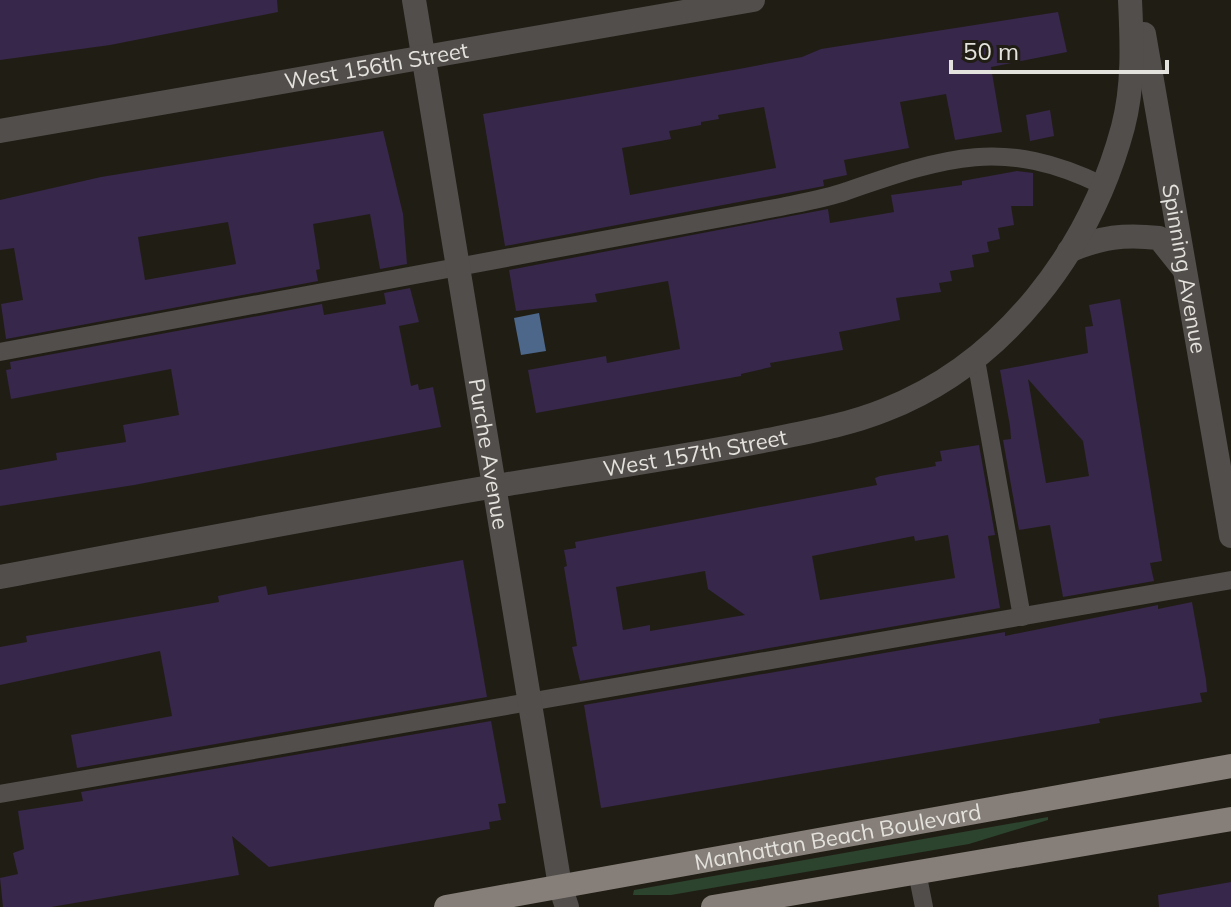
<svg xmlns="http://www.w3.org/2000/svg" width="1231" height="907" viewBox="0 0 1231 907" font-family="Mulish,sans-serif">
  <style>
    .green { fill: #2c432e }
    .water { fill: #4c6789 }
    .building { fill: #37274a; fill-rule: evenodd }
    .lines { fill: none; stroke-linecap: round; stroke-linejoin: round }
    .lane { stroke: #524e4b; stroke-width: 18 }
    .street { stroke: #524e4b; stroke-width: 24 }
    .primary { stroke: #867e78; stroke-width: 24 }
    .labels { text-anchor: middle; stroke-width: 7; stroke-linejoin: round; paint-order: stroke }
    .street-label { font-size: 22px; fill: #e4e2dd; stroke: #201d15 }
  </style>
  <rect width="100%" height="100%" fill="#201d15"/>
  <polygon class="green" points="1048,817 1048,820 969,844 671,895 633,895 634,890"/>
  <polygon class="water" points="539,313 546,351 521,355 514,318"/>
  <g class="building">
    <polygon points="0,0 277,0 278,12 110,45 0,60"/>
    <path d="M1058,12l9,40 -76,15 11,65 -47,8 -9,-46 -46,8 9,46 -65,12 3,15 -24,5 1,6 -319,60 -22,-132 256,-45 63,-12 19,-8zM764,107l12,61 -146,27 -8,-47 49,-9 -2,-8 32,-6v-3l18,-3 -1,-4z"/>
    <polygon points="1050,110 1054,136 1030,141 1026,115"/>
    <path d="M383,131l20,83 4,50 -27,5 -10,-55 -57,10 7,45 -4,1 2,11 -312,58 -5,-35 22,-4 -9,-52 -14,2v-50l101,-23zM228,222l8,42 -91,16 -7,-43z"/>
    <polygon points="1017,171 1033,173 1033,206 1011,206 1014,225 998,228 1000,239 987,242 989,252 972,255 974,267 950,271 952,281 939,283 941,292 896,298 900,320 839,332 843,350 770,363 771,367 741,374 741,376 536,413 528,370 606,356 607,363 680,349 668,281 595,294 597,302 516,311 509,270 828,209 830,223 894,212 891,195 962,185 962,181"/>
    <polygon points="410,288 419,322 399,326 411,386 418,384 419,390 433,387 441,427 134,485 0,506 0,470 57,460 56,453 126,442 123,425 179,415 171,369 11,399 6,370 11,369 10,362 322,304 324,315 386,304 384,293"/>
    <path d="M1120,299l42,262 -12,2 4,18 -91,16 -13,-72 -31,5 -16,-90 8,-1 -1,-13 -10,-56 88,-17 -3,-26 8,-1 -4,-21zM1028,379l55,62 6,35 -43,7z"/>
    <path d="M979,445l16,90 -7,1 12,72 -420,73 -8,-34 5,-1 -13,-79 3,-1 -3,-16 12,-2 -1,-6 302,-57 -2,-7 5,-2 56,-10 -1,-4 7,-1 -2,-10zM948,535l7,43 -135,22 -8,-44 102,-20 1,5zM705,571l3,18 37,26 -95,16v-6l-27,5 -7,-43z"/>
    <polygon points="463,560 487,697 77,768 71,735 172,716 160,651 0,685 0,647 27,642 26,636 219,602 218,596 266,586 268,595"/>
    <polygon points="1192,602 1206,680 1207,692 1200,693 1202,702 1099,719 1100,723 1053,731 601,808 584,705 1005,632 1005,636 1158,605 1158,609"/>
    <polygon points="491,721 506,803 498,804 501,820 489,822 490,829 269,867 232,836 239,875 51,907 3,907 0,878 18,874 13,853 24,849 18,811 83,801 81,792"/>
    <polygon points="1231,882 1231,907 1159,907 1158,895"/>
  </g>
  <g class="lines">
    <g class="lane">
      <path d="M0,352l775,-144c24,-5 50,-9 72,-17 99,-34 156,-54 255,-6"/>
      <polyline points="976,360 1022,617"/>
      <polyline points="0,794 1231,580"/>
      <polyline points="917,872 924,907"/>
    </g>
    <g class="street">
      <path id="s1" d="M414,0l146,886 7,21"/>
      <path id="s2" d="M1144,34l87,502"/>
      <path id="s3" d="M0,131l753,-131"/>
      <path d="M1069,251c32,-14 55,-17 90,-13l24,30"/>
      <path id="s4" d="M0,577c165,-31 330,-63 496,-91 91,-15 182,-28 272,-46 39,-8 80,-15 117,-30 120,-47 205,-160 238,-283 11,-42 9,-85 7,-127"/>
    </g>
    <g class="primary">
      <path id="s5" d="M446,907l785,-141"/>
      <polyline points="713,907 1231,819"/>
    </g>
  </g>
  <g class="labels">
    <g class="street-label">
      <text dy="8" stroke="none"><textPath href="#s3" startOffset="382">West 156th Street</textPath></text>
      <text dy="8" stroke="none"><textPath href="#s2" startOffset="238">Spinning Avenue</textPath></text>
      <text dy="8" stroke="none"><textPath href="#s4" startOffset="706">West 157th Street</textPath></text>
      <text dy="8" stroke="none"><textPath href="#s1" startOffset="460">Purche Avenue</textPath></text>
      <text dy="8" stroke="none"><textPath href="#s5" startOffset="398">Manhattan Beach Boulevard</textPath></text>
    </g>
  </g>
  <path d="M951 60v12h216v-12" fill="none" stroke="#e4e2dd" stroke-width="4"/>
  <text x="963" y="60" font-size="24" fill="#e4e2dd" stroke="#201d15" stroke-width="6" paint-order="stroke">50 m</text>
</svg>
